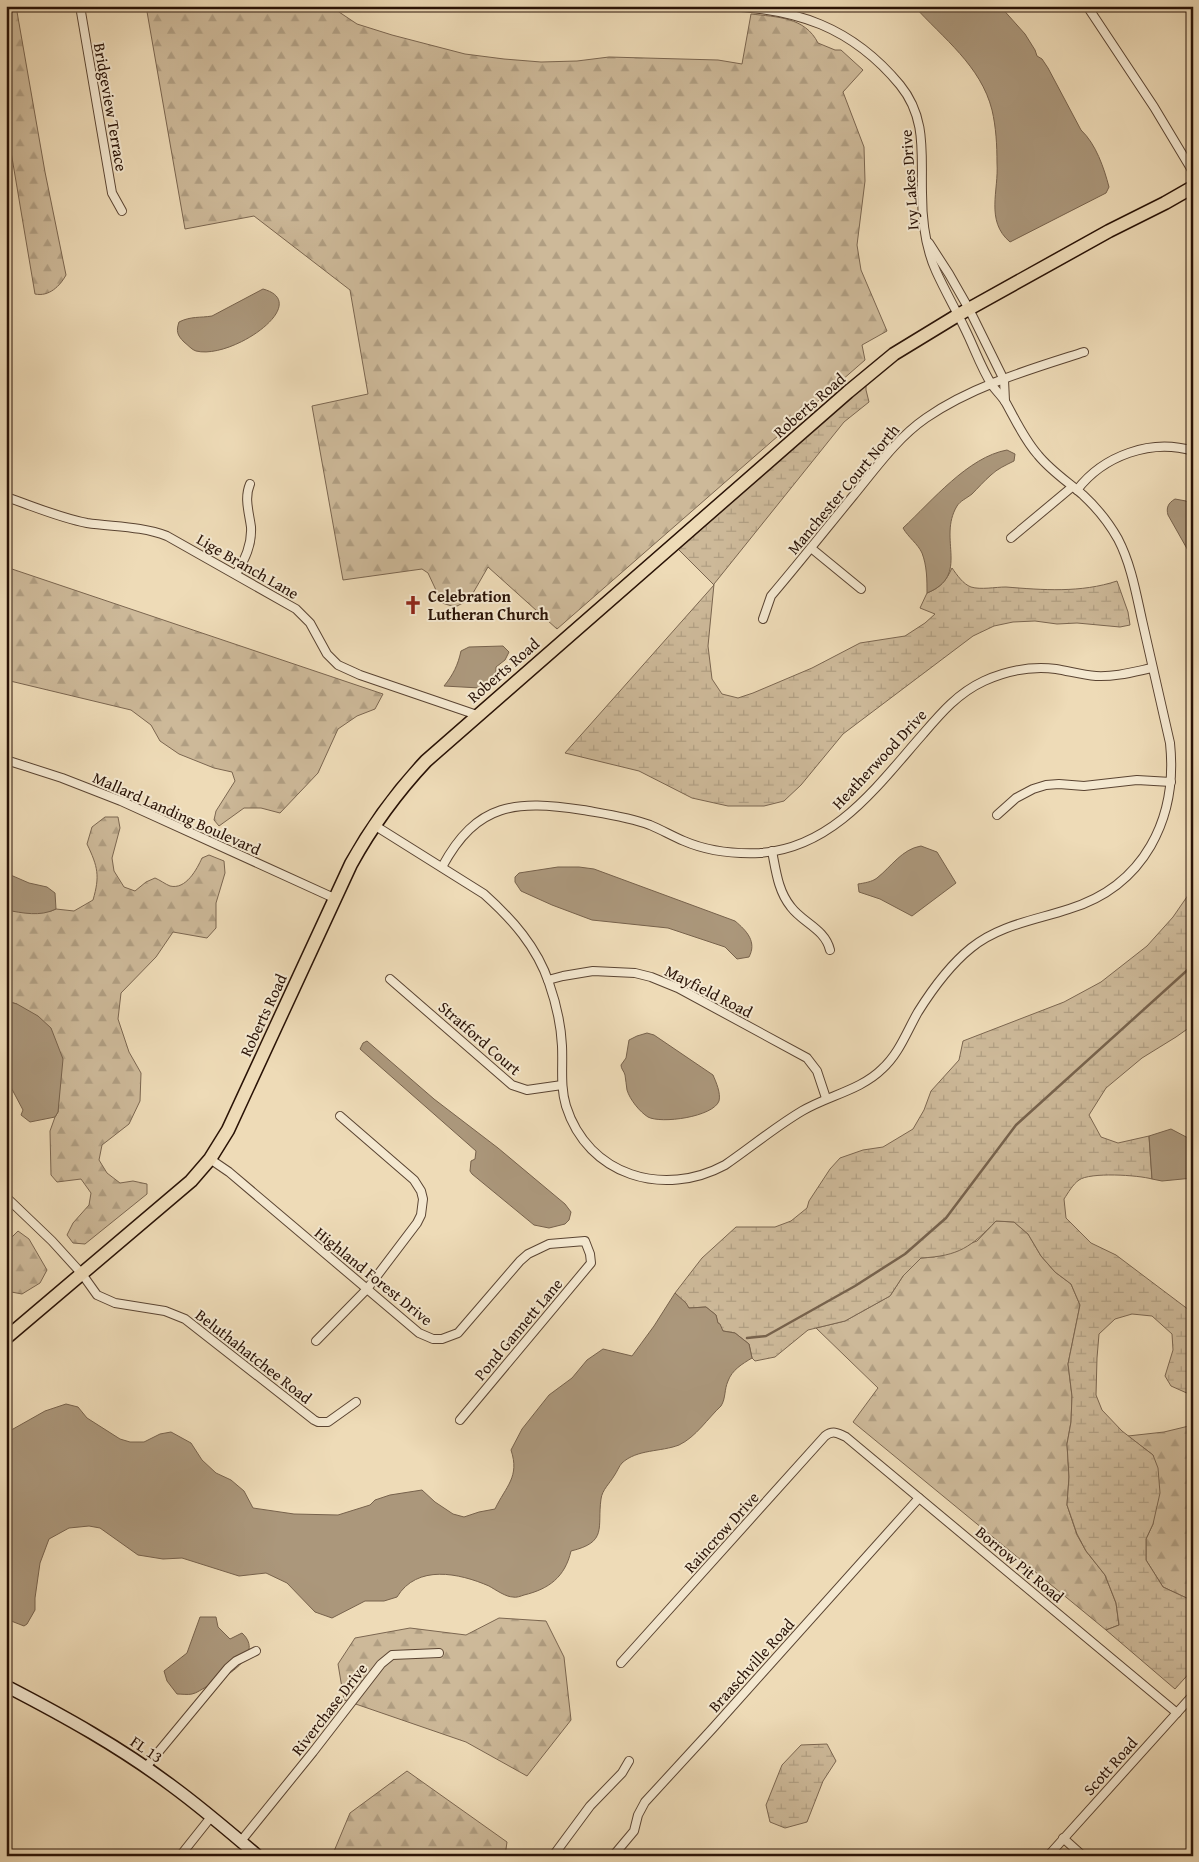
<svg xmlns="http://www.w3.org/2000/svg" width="1199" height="1862" viewBox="0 0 1199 1862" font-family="'Gentium Book Plus',serif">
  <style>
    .forest { fill: url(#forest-firs); stroke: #7b6650 }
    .wetland { fill: url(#wetland-marsh); stroke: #7b6650 }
    .water { fill: #ab977b; stroke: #77624c }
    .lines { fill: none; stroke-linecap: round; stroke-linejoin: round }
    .stream { stroke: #77624c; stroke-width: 2.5 }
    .minor-casing { stroke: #5a4432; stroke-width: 10 }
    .secondary-casing { stroke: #291206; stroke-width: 14 }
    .primary-casing { stroke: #291206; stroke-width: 15 }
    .minor { stroke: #f4e8d0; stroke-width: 8 }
    .secondary { stroke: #f4e8d0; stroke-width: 11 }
    .primary { stroke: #eedbb7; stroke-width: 12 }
    .labels { text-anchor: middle; stroke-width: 4; stroke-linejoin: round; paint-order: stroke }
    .street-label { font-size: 16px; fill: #291206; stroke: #f4e8d0 }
    .poi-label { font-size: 16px; font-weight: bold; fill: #291206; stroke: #f4e8d0; text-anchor: start }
  </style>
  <defs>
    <pattern id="forest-firs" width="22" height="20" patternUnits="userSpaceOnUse" patternTransform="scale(1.25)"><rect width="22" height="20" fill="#cdb999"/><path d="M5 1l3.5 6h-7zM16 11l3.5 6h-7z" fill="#b09e82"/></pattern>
    <pattern id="wetland-marsh" width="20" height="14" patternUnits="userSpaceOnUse" patternTransform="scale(1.25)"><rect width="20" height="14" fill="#cdb999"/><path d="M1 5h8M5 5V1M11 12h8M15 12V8" fill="none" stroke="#b09e82"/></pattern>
  </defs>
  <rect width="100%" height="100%" fill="#eedbb7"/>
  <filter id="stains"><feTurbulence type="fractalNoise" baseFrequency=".004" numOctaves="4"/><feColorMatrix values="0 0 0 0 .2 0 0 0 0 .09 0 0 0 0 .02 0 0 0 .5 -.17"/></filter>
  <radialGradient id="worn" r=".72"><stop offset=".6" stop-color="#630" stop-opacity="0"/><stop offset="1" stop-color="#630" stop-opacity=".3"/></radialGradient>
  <g class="forest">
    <path d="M6,6h10l29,166 21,103c-6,11 -17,22 -31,19l-29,-172z"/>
    <path d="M146,6h184l27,18 35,11 73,19 39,5 37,3 36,-1 32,-4 109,3 24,4 9,-50c26,3 54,3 67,29l17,7h6l22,20 -20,22 21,55 1,34 -8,64 4,25 26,61 -25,14 3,15 -308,269 -69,-62 -19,33 -14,7 -13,-4 -14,-30 -6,-4 -79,11 -31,-174 56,-12 -18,-104 -96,-74 -69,13z"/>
    <polygon points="6,567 383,694 375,709 357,716 338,729 318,773 280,813 261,808 244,808 219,826 214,820 216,811 235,781 232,772 214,768 179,754 160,741 151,725 131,710 6,680"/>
    <path d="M105,817h13l2,11 -8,30 2,13 10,16 11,4 11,-9 9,-4c5,2 10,6 15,8 16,4 27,-17 32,-28l7,-3 15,6 1,12 -9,30v25l-9,10 -34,-6 -17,25 -35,36 -3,26 11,33 12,21 -1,28 -11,23 -27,21 -3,15 8,13 13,10 13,-2 14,3v10l-62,50 -12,-1 -6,-8 6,-12 16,-18 2,-12 -10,-14 -24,3 -6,-7 -1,-44 5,-14 3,-5 1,-19 -42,-89 -11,-3v-91l45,1 5,-2 18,2 19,-11c7,-24 5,-33 -6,-56l5,-17z"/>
    <polygon points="996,1221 1014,1222 1028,1234 1041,1256 1055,1272 1071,1284 1080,1305 1068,1364 1072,1396 1071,1422 1067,1444 1069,1477 1067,1505 1077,1535 1086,1551 1105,1575 1116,1603 1119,1625 1106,1630 853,1422 878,1388 816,1328 845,1321 890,1296 903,1276 921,1258 934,1257 977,1241"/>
    <polygon points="18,1231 29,1239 47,1270 40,1283 22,1294 6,1291 6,1243"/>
    <polygon points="1193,1425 1193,1601 1163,1587 1146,1560 1146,1539 1153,1524 1153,1455 1128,1436 1164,1432"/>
    <polygon points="499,1618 546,1621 564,1657 571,1720 527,1776 466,1742 344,1700 338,1664 355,1638 410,1628 466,1635"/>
    <polygon points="407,1771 507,1842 505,1856 332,1856 350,1813"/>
  </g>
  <g class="wetland">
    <path d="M866,382v8l3,12 -25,20 -130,162 -6,62 4,33 10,15 16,4 15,-5 59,-25 48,-25 45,-7 20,-13 10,-9 -15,-6 7,-15c13,-5 19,-12 25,-25 5,7 11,16 19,19 10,3 24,0 35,0 37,3 75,6 111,-6l11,31 2,13 -10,2 -43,-4 -20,1 -22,-3 -22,1 -19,4 -21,10 -130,98 -42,51 -17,16 -20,5h-36l-36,-8 -53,-27 -74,-18 149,-168 -38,-38z"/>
    <path d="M1193,888v137l-17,12 -34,21 -36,30 -17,27 12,22 17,6 31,-7 3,43c-14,-4 -62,-7 -73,1 -6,4 -11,13 -15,19l2,19 25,25 25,12 77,58v78l-4,3 -18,-8 -6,-10 8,-26 -1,-16 -20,-18 -20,-2 -17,5 -16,15 -2,24 -1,37 6,15 20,21 31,24 5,13 2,25 -7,31 -7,15v21l17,27 30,14v68l-18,20 -69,-59 13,-5 -3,-22 -11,-28 -19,-24 -9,-17 -10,-29 2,-28 -2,-33 4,-22 1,-26 -4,-32 12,-59 -9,-21 -16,-12 -14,-16 -13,-22 -14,-12 -18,-1c-25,26 -37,35 -75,37l-18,18 -13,20 -45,25 -37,9 -33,27 -20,4 -3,-3 -3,-14 -14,-11 -12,-2 -5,-7 -2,-9 -10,-8 -17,1 -14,-15 27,-35 34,-31h39l16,-6 16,-13 2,-7 21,-32 10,-11 23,-8 20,-3 30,-18 11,-19 7,-19 28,-31 4,-19 101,-39 37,-20 46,-36 26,-29z"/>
    <polygon points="827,1744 836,1761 823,1781 807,1822 785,1828 770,1822 766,1805 782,1765 801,1745"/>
  </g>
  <g class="water">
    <path d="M914,6h86l25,28 10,16 2,6 5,3 6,9 33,62c15,14 23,38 28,57l-3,6 -96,49c-25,-21 -11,-52 -13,-79 0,-18 -1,-36 -5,-53 -11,-44 -49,-72 -78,-104z"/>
    <path d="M263,289c51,14 -31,71 -67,62 -4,-1 -8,-6 -12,-9 -7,-7 -8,-11 -5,-20 12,-6 21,-4 33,-6z"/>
    <path d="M1007,450l8,4 -1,7c-8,4 -17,8 -23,14 -7,6 -13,13 -19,19 -5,4 -12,7 -15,12 -20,33 14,69 -30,87 0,-13 0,-27 -5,-40 -4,-9 -14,-16 -19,-25 29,-27 65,-71 104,-78z"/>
    <path d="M1175,499l11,2 7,6v70l-3,-23 -22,-39c-2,-7 0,-12 7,-16z"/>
    <path d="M503,646l6,6 -4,8 -9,7v5l-10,13 -6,3 -36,-2c9,-11 14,-21 17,-35l8,-4z"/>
    <path d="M921,846l16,6 19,31 -44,33 -32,-17 -21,-7 -1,-8c6,-1 14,-2 19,-6 14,-11 25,-29 44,-32z"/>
    <path d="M558,867h21l15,2 141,52c12,10 22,21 14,36l-12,2 -12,-12 -57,-19 -76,-8 -40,-15 -31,-14 -6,-9v-5l4,-4z"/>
    <path d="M6,873l23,10 18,4 8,6 1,16c-16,8 -33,4 -50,1z"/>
    <polygon points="6,1001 17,1004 38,1016 51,1028 63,1059 58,1112 55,1117 30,1122 21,1115 23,1110 6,1078"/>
    <path d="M647,1033l7,2 59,40c3,7 8,18 6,26 -6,16 -58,23 -71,16 -8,-5 -18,-17 -21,-27 -1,-5 -1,-10 -2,-15 -1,-4 -4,-6 -4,-10l5,-7 3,-18 8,-4z"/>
    <polygon points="367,1041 434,1099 498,1148 565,1204 571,1212 569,1220 565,1224 549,1228 534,1225 472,1174 470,1171 471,1161 475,1159 476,1151 360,1049 363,1043"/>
    <polygon points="1171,1129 1190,1139 1193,1139 1193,1178 1162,1181 1152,1179 1149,1136"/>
    <path d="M675,1293l11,10 3,5 17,-1 10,8 2,8 2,1 3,7 12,2 14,11 3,14c-10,6 -20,12 -24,23 -4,9 -2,17 -7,25 -13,12 -25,31 -42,39 -18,7 -42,4 -57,18 -3,3 -5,9 -8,13 -4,7 -12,14 -13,23 -4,29 7,43 -30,52 -6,26 -22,38 -47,44 -3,1 -8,3 -11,2 -7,0 -17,-7 -24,-11 -30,-13 -72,-22 -92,11l-13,4h-19l-33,17 -17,-6 -28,-29 -21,-10 -27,3 -57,-18 -19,1 -25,-4 -38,-27 -11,-2 -20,2 -20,11 -9,24 -5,35v12l-8,14 -3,2 -18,-7v-186l39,-22 21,-7 12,3 9,11 33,21 10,3h14l16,-8 11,-2 20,11 11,17 14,13 15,7 13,11 9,17 41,6 44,1 32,-10 5,-5 15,-5 32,-5 13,12 18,12 11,3 15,-5 16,-3c11,-23 25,-32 16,-59l11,-21 27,-34 23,-17 15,-18 16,-11 29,7 22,-30z"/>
    <path d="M200,1617h16l2,10 12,12 12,-6c24,22 -18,45 -36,54 -4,2 -9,6 -14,7 -4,1 -10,0 -15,0l-10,-13 -3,-10 23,-18z"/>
  </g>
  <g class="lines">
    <polyline class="stream" points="747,1338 766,1336 855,1286 905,1254 946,1218 1016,1125 1193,965"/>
    <g class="minor-casing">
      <g id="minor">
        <polyline points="80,6 112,193 122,211"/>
        <polyline points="1087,6 1154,107 1193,172"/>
        <polyline points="929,243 949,274 969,309 1004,380 1005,401"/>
        <path d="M1077,490c26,-34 74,-52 116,-39"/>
        <path d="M6,497c27,9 54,21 81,26 27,4 54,3 80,13l129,73 14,14 17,31 11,11 22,10 117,40"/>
        <polyline points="1011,538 1072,487"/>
        <polyline points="811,548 861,589"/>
        <path d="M236,574c9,-15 16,-29 15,-47 -2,-15 -7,-29 -1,-43"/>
        <path d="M763,619l8,-23c28,-33 55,-67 82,-100 23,-28 44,-58 73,-78 46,-32 105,-49 158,-66"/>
        <polyline points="6,760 62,778 121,801 334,898"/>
        <polyline points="997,815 1016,798 1033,789 1046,785 1059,784 1084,786 1137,780 1171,782"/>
        <path d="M374,825l110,69c28,25 53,53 65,89 7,20 12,41 13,63 1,21 -2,40 4,60 22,70 98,92 159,59 25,-17 50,-38 77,-54 25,-15 59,-21 80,-42 17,-15 25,-38 36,-57 15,-24 32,-47 53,-64 28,-23 65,-28 98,-39 75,-23 109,-90 101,-166 -9,-41 -19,-82 -28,-123 -6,-27 -11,-56 -24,-81 -9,-16 -21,-31 -35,-44 -15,-13 -32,-24 -45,-40 -14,-16 -22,-34 -32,-52 -4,-7 -10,-12 -14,-18 -11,-17 -18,-38 -27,-56 -9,-19 -20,-38 -29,-58 -11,-24 -14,-52 -14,-78 -1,-39 5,-75 -22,-108 -48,-58 -104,-77 -177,-79"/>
        <path d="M772,851c4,20 6,40 19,56 12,16 34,22 39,43"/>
        <path d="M442,867c35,-65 74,-67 141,-57 23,4 46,7 67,15 12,5 22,11 34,16 23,10 51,13 76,12 74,-5 118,-68 163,-119 18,-21 35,-41 61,-53 22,-10 48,-15 72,-12 13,2 26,6 40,7 19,1 37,-4 56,-8"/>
        <polyline points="390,979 512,1085 527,1090 562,1085"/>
        <polyline points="548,980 563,976 593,971 635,973 651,977 678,988 807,1058 817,1071 826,1098"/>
        <polyline points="210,1159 229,1172 419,1333 433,1339 442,1339 458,1333 520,1261 528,1254 549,1244 585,1241 590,1254 591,1263 460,1420"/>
        <polyline points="6,1197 52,1241 82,1274 97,1295 115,1303 165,1311 185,1319 314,1420 318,1422 328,1422 356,1402"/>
        <polyline points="316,1341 367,1289 417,1223 421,1215 423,1199 421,1191 414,1180 340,1116"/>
        <path d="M621,1663l204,-227c8,-6 13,-3 21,1l331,276"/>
        <polyline points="146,1767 228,1668 236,1661 256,1651"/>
        <polyline points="1063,1838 1083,1856"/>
        <polyline points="241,1841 313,1752 381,1664 392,1655 439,1653"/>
        <polyline points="180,1856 211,1817"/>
        <polyline points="553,1856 590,1806 622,1773 629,1761"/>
        <polyline points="613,1856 634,1831 638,1815 645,1802 713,1728 919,1498"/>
        <polyline points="1048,1856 1193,1695"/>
      </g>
    </g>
    <g class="secondary-casing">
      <path id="secondary" d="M6,1686c58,30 114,61 166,100 30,22 58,46 86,70"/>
    </g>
    <g class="primary-casing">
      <path id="primary" d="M6,1338l185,-157 19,-22 18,-29 123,-266c21,-38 45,-71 75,-103l422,-369 46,-38 64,-39 151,-84 56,-28 28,-16"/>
    </g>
    <use href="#minor" class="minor"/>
    <use href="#secondary" class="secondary"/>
    <use href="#primary" class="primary"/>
  </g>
  <defs>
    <g id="church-bare" transform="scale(1.5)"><path d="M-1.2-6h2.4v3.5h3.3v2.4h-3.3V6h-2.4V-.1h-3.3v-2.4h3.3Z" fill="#8f2418" stroke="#f4e8d0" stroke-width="2.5" paint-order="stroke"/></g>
  </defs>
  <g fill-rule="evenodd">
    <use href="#church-bare" x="413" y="605"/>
  </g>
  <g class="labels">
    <g class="street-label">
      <text transform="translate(111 107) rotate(80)" y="6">Bridgeview Terrace</text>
      <text transform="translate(909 180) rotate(-94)" y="6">Ivy Lakes Drive</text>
      <text transform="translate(809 405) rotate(-41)" y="6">Roberts Road</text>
      <text transform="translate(843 489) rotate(-50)" y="6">Manchester Court North</text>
      <text transform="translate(248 566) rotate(30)" y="6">Lige Branch Lane</text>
      <text transform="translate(503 670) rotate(-41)" y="6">Roberts Road</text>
      <text transform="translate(879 759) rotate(-47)" y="6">Heatherwood Drive</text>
      <text transform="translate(177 813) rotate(24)" y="6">Mallard Landing Boulevard</text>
      <text transform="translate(709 991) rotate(27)" y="6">Mayfield Road</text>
      <text transform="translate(263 1015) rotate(-65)" y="6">Roberts Road</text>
      <text transform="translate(480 1038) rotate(41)" y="6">Stratford Court</text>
      <text transform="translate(374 1276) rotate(39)" y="6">Highland Forest Drive</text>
      <text transform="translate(518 1329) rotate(-50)" y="6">Pond Gannett Lane</text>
      <text transform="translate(254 1356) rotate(38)" y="6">Beluthahatchee Road</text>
      <text transform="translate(721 1532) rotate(-48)" y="6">Raincrow Drive</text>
      <text transform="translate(1020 1564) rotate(40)" y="6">Borrow Pit Road</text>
      <text transform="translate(751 1665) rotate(-48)" y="6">Braaschville Road</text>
      <text transform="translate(329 1709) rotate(-52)" y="6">Riverchase Drive</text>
      <text transform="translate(147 1749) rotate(34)" y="6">FL 13</text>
      <text transform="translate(1110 1766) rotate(-48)" y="6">Scott Road</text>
    </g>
    <g class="poi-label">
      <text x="428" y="602">Celebration<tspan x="428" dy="18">Lutheran Church</tspan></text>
    </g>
  </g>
  <rect width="1199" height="1862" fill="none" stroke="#eedbb7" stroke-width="25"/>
  <rect x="8" y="8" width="1184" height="1847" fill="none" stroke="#291206" stroke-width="2.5"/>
  <rect x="12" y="12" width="1174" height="1837" fill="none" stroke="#291206"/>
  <rect width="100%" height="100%" filter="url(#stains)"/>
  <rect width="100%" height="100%" fill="url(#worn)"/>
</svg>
